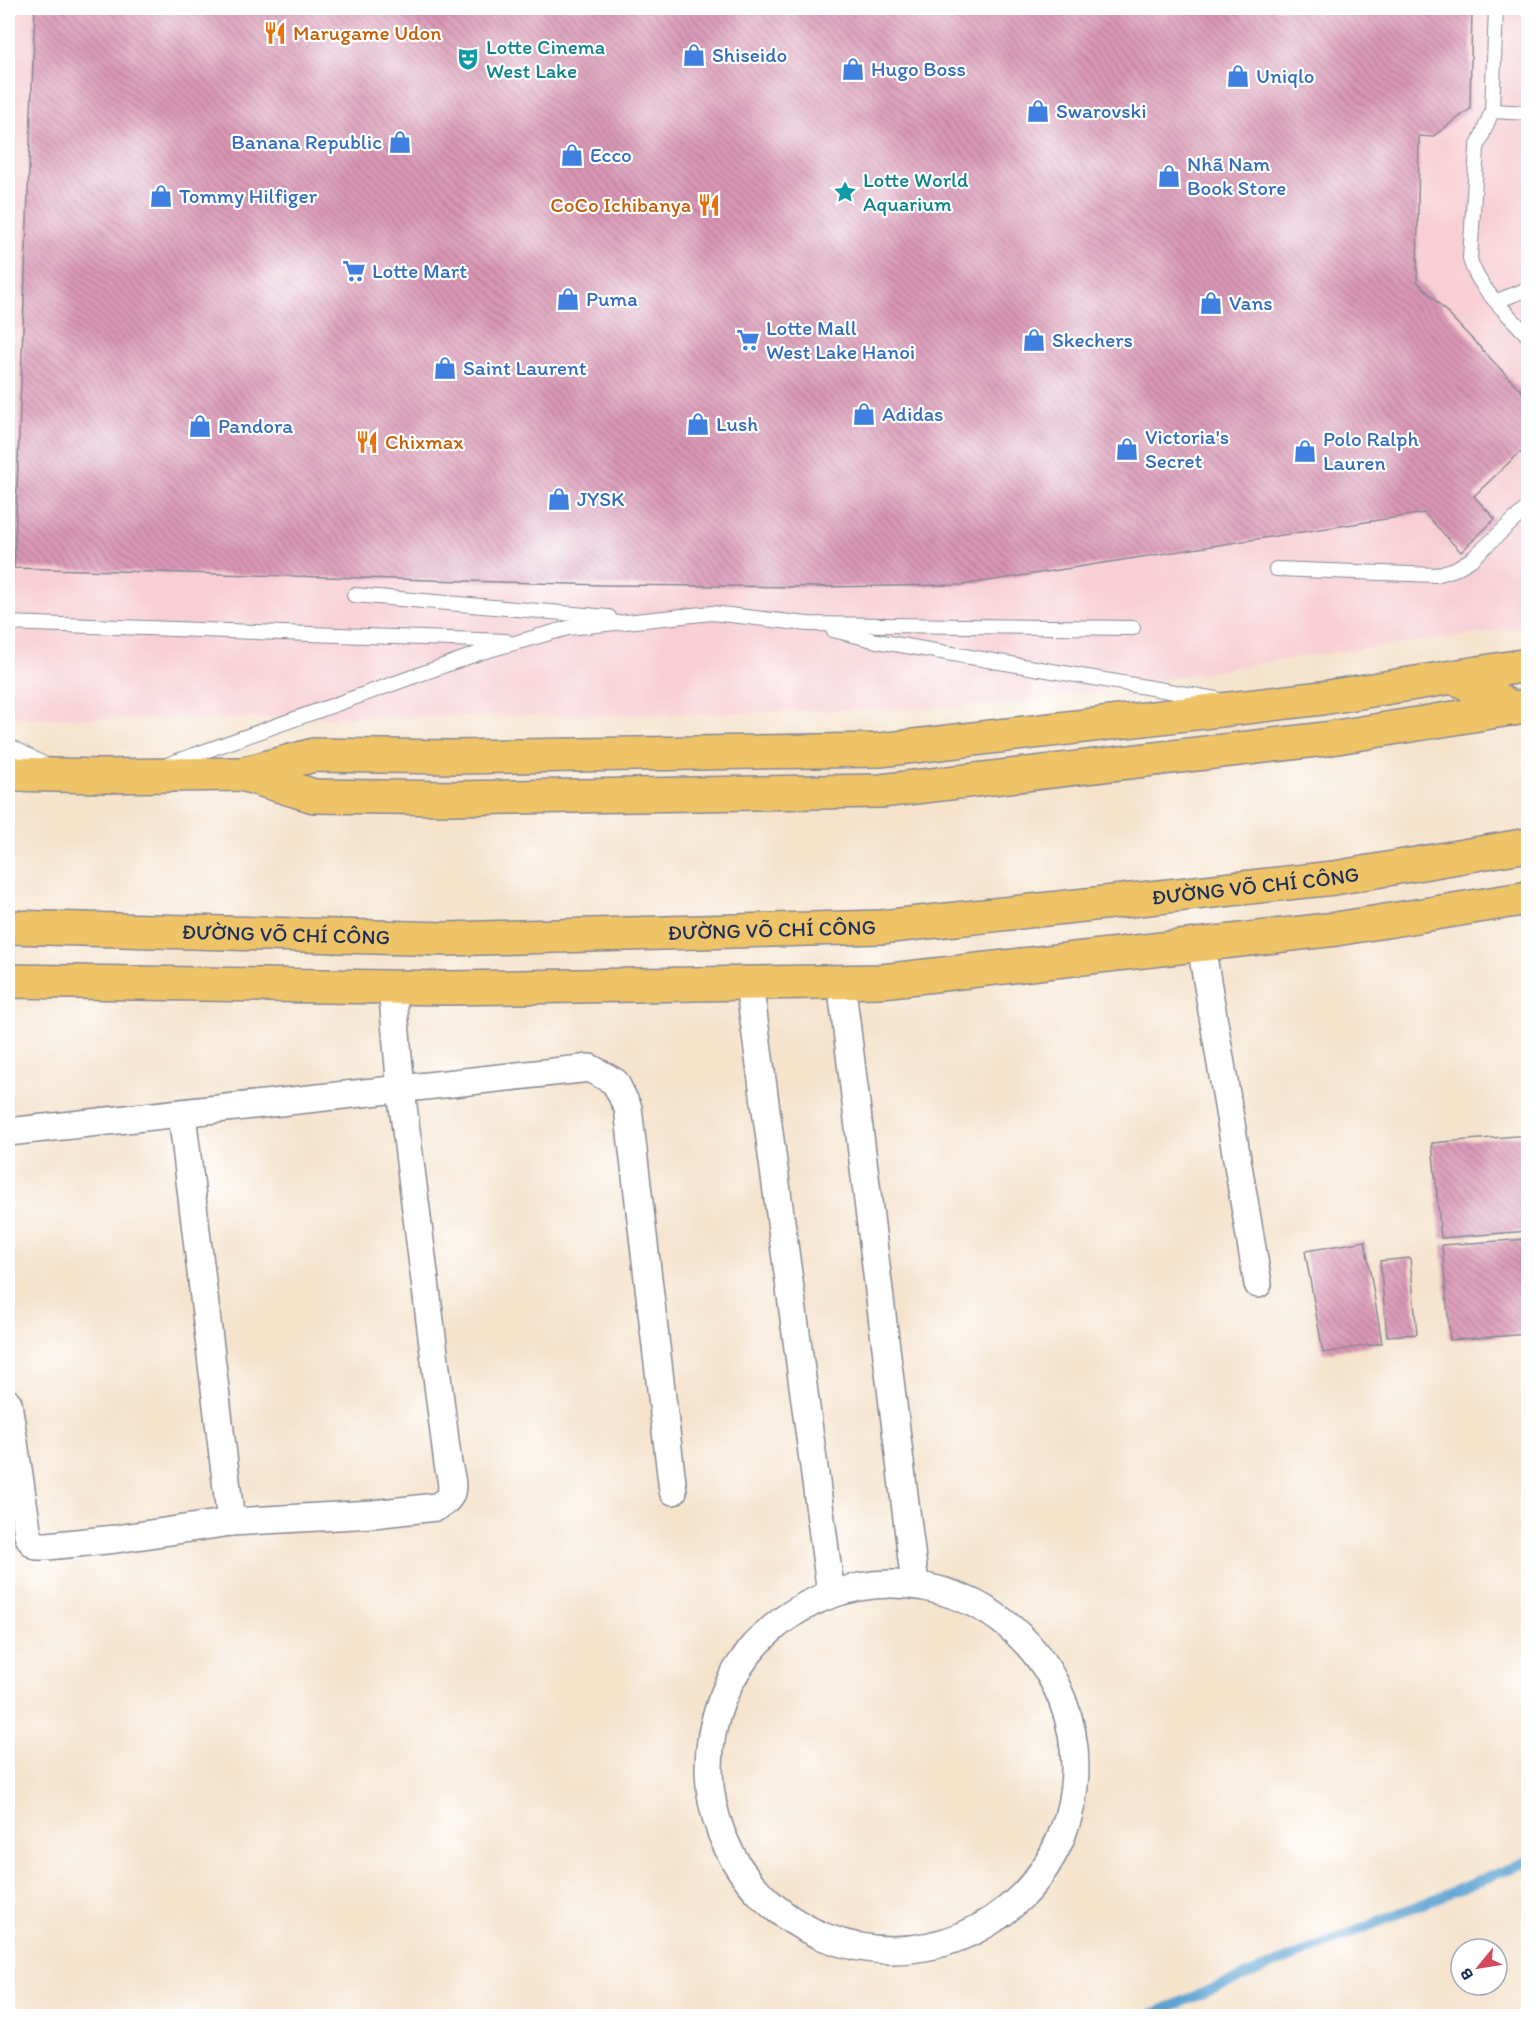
<svg xmlns="http://www.w3.org/2000/svg" width="1536" height="2024" viewBox="0 0 1536 2024" font-family="Itim,sans-serif">
  <style>
    .built { fill: #f7cfd4 }
    .lines { fill: none; stroke-linecap: round; stroke-linejoin: round }
    .stream { stroke: #5ca2d2; stroke-width: 10 }
    .building { fill: url(#building-back-hatch) }
    .lane-casing { stroke: #888995; stroke-width: 16 }
    .street-casing { stroke: #888995; stroke-width: 30 }
    .primary-casing { stroke: #888995; stroke-width: 36 }
    .highway-casing { stroke: #888995; stroke-width: 36 }
    .lane { stroke: #fff; stroke-width: 14 }
    .street { stroke: #fff; stroke-width: 27 }
    .primary { stroke: #efc469; stroke-width: 33 }
    .highway { stroke: #efc469; stroke-width: 33 }
    .labels { text-anchor: middle; stroke-width: 4.5; stroke-linejoin: round; paint-order: stroke }
    .food-label { font-size: 21px; fill: #c56008; stroke: #fff; text-anchor: start }
    .culture-label { font-size: 21px; fill: #0d838f; stroke: #fff; text-anchor: start }
    .shop-label { font-size: 21px; fill: #366cbe; stroke: #fff; text-anchor: start }
    .street-label { font-size: 21px; fill: #1b2f5e; stroke: #fff }
  </style>
  <defs>
    <pattern id="building-back-hatch" width="6" height="6" patternUnits="userSpaceOnUse" patternTransform="scale(1.5)"><rect width="6" height="6" fill="#da97b5"/><path d="M-1 5l2 2M0 0l6 6M5-1l2 2" fill="none" stroke="#b07c96"/></pattern>
  </defs>
  <rect width="100%" height="100%" fill="#fff"/>
  <filter id="ink" filterUnits="userSpaceOnUse"><feTurbulence type="fractalNoise" baseFrequency=".0167" numOctaves="2"/><feDisplacementMap in="SourceGraphic" scale="12" xChannelSelector="R" yChannelSelector="G"/><feConvolveMatrix kernelMatrix="1 2 1 2 8 2 1 2 1" color-interpolation-filters="sRGB"/></filter>
  <filter id="wash" filterUnits="userSpaceOnUse"><feTurbulence type="fractalNoise" baseFrequency=".008" numOctaves="4" result="noise"/><feDisplacementMap in="SourceGraphic" scale="24" xChannelSelector="R" yChannelSelector="G"/><feGaussianBlur stdDeviation="1.35" result="paint"/><feColorMatrix in="noise" values="0 0 0 0 0 0 0 0 0 0 0 0 0 0 0 0 0 1.4 0 .05"/><feComposite in="paint" operator="in"/></filter>
  <g filter="url(#wash)">
    <rect width="100%" height="100%" fill="#f5e3cc"/>
    <polygon class="built" points="8,8 1528,8 1528,627 1279,660 1010,705 691,714 125,719 8,717"/>
    <g class="lines">
      <polyline class="stream" points="1147,2016 1528,1861"/>
    </g>
    <g id="blocks">
      <g class="building">
        <polygon points="35,8 1472,8 1470,109 1432,137 1419,136 1417,281 1528,398 1528,461 1520,452 1474,496 1495,519 1461,552 1424,513 962,585 817,587 604,585 14,568"/>
        <polygon points="1528,1135 1528,1231 1441,1238 1432,1143"/>
        <polygon points="1528,1239 1528,1334 1450,1340 1442,1245"/>
        <polygon points="1365,1241 1382,1343 1323,1353 1305,1251"/>
        <polygon points="1410,1258 1417,1334 1387,1336 1380,1261"/>
      </g>
    </g>
  </g>
  <g filter="url(#ink)">
    <use href="#blocks" fill-opacity="0" stroke="#888995" stroke-width="1.5"/>
    <g class="lines">
      <g class="lane-casing">
        <g id="lane">
          <path d="M1496,8l-4,103 -15,37 -7,111c8,30 38,54 58,77"/>
          <polyline points="1492,111 1528,113"/>
          <polyline points="1497,301 1528,289"/>
          <polyline points="1276,569 1436,575 1455,569 1472,559 1528,507"/>
          <polyline points="354,595 609,617"/>
          <polyline points="8,623 506,641"/>
          <polyline points="833,630 877,641 1216,699"/>
          <polyline points="8,745 47,766"/>
          <polyline points="169,764 482,652 568,628 712,613 808,624 1133,628"/>
        </g>
      </g>
      <g class="street-casing">
        <g id="street">
          <polyline points="1201,945 1258,1284"/>
          <polyline points="841,981 915,1584"/>
          <polyline points="749,983 831,1594"/>
          <polyline points="182,1114 231,1522"/>
          <polyline points="8,1132 590,1068 615,1082 628,1108 673,1491"/>
          <path d="M8,1403l20,132 4,7 5,4h10l69,-7 115,-17 142,-8 63,-7c22,-10 16,-24 12,-43l-47,-374 -9,-103"/>
          <circle cx="892" cy="1767" r="183"/>
        </g>
      </g>
      <g class="primary-casing">
        <g id="primary">
          <polyline points="242,774 314,755 453,757 880,750 1322,698 1528,665"/>
          <polyline points="8,981 448,988 882,981 1336,929 1528,898"/>
        </g>
      </g>
      <g class="highway-casing">
        <g id="highway">
          <polyline points="1455,677 1514,709"/>
          <polyline points="8,774 102,776 242,774 314,796 453,798 881,791 1325,739 1528,706"/>
          <path id="s1" d="M8,927l439,12 435,-12 452,-49 194,-33"/>
        </g>
      </g>
      <use href="#lane" class="lane"/>
      <use href="#street" class="street"/>
      <use href="#primary" class="primary"/>
      <use href="#highway" class="highway"/>
    </g>
  </g>
  <defs>
    <g id="restaurant-bare" transform="scale(1.8)"><path d="M-5-6h1v4h1v-4h1v4h1v-4h1v5L-1.5 .5V6h-2V.5L-5-1ZM5-6V6H3V1.5H1.5Q1.5-4 5-6Z" fill="#e8710a" stroke="#fff" stroke-width="2.5" paint-order="stroke"/></g>
    <g id="shop-bare" transform="scale(1.8)"><path d="M-5-2.5h2.3a2.7 3.5 0 0 1 5.4 0H5L5.5 6h-11ZM-1.5-2.5h3a1.5 2.3 0 0 0-3 0Z" fill="#3f7fe0" stroke="#fff" stroke-width="2.5" paint-order="stroke"/></g>
    <g id="theatre-bare" transform="scale(1.8)"><path d="M-5-5.5Q0-4 5-5.5V0Q5 5 0 6Q-5 5-5 0ZM-3.3-2.5H-1v1.5H-3.3ZM1-2.5H3.3v1.5H1ZM-2.8 1Q0 5.5 2.8 1Z" fill="#0f9aa8" stroke="#fff" stroke-width="2.5" paint-order="stroke"/></g>
    <g id="sight-bare" transform="scale(1.8)"><path d="M0-6L1.8-2.2L6-1.7L2.9 1.2L3.7 5.4L0 3.3L-3.7 5.4L-2.9 1.2L-6-1.7L-1.8-2.2Z" fill="#0f9aa8" stroke="#fff" stroke-width="2.5" paint-order="stroke"/></g>
    <g id="supermarket-bare" transform="scale(1.8)"><path d="M-6-5.5h2.5l.6 2H6L4.5 2H-2.5L-4.4-4H-6ZM-1.5 3.2a1.3 1.3 0 1 0 .1 0ZM3 3.2a1.3 1.3 0 1 0 .1 0Z" fill="#3f7fe0" stroke="#fff" stroke-width="2.5" paint-order="stroke"/></g>
  </defs>
  <g fill-rule="evenodd">
    <use href="#restaurant-bare" x="275" y="33"/>
    <use href="#shop-bare" x="694" y="55"/>
    <use href="#theatre-bare" x="468" y="59"/>
    <use href="#shop-bare" x="853" y="69"/>
    <use href="#shop-bare" x="1238" y="76"/>
    <use href="#shop-bare" x="1038" y="111"/>
    <use href="#shop-bare" x="400" y="142"/>
    <use href="#shop-bare" x="572" y="155"/>
    <use href="#shop-bare" x="1169" y="176"/>
    <use href="#sight-bare" x="845" y="192"/>
    <use href="#shop-bare" x="161" y="196"/>
    <use href="#restaurant-bare" x="709" y="205"/>
    <use href="#supermarket-bare" x="354" y="271"/>
    <use href="#shop-bare" x="568" y="299"/>
    <use href="#shop-bare" x="1211" y="303"/>
    <use href="#supermarket-bare" x="748" y="340"/>
    <use href="#shop-bare" x="1034" y="340"/>
    <use href="#shop-bare" x="445" y="368"/>
    <use href="#shop-bare" x="864" y="414"/>
    <use href="#shop-bare" x="698" y="424"/>
    <use href="#shop-bare" x="200" y="426"/>
    <use href="#restaurant-bare" x="367" y="442"/>
    <use href="#shop-bare" x="1127" y="449"/>
    <use href="#shop-bare" x="1305" y="451"/>
    <use href="#shop-bare" x="559" y="499"/>
  </g>
  <g class="labels">
    <g class="food-label">
      <text x="293" y="40">Marugame Udon</text>
      <text x="691" y="212" text-anchor="end">CoCo Ichibanya</text>
      <text x="385" y="449">Chixmax</text>
    </g>
    <g class="culture-label">
      <text x="486" y="54">Lotte Cinema<tspan x="486" dy="24">West Lake</tspan></text>
      <text x="863" y="187">Lotte World<tspan x="863" dy="24">Aquarium</tspan></text>
    </g>
    <g class="shop-label">
      <text x="712" y="62">Shiseido</text>
      <text x="871" y="76">Hugo Boss</text>
      <text x="1256" y="83">Uniqlo</text>
      <text x="1056" y="118">Swarovski</text>
      <text x="382" y="149" text-anchor="end">Banana Republic</text>
      <text x="590" y="162">Ecco</text>
      <text x="1187" y="171">Nhã Nam<tspan x="1187" dy="24">Book Store</tspan></text>
      <text x="179" y="203">Tommy Hilfiger</text>
      <text x="372" y="278">Lotte Mart</text>
      <text x="586" y="306">Puma</text>
      <text x="1229" y="310">Vans</text>
      <text x="766" y="335">Lotte Mall<tspan x="766" dy="24">West Lake Hanoi</tspan></text>
      <text x="1052" y="347">Skechers</text>
      <text x="463" y="375">Saint Laurent</text>
      <text x="882" y="421">Adidas</text>
      <text x="716" y="431">Lush</text>
      <text x="218" y="433">Pandora</text>
      <text x="1145" y="444">Victoria's<tspan x="1145" dy="24">Secret</tspan></text>
      <text x="1323" y="446">Polo Ralph<tspan x="1323" dy="24">Lauren</tspan></text>
      <text x="577" y="506">JYSK</text>
    </g>
    <g class="street-label">
      <text dy="7" stroke="none"><textPath href="#s1" startOffset="1250">ĐƯỜNG VÕ CHÍ CÔNG</textPath></text>
      <text dy="7" stroke="none"><textPath href="#s1" startOffset="764">ĐƯỜNG VÕ CHÍ CÔNG</textPath></text>
      <text dy="7" stroke="none"><textPath href="#s1" startOffset="278">ĐƯỜNG VÕ CHÍ CÔNG</textPath></text>
    </g>
  </g>
  <rect width="1536" height="2024" fill="none" stroke="#fff" stroke-width="30"/>
  <g transform="translate(1479 1967) rotate(240)"><circle r="28" fill="#ffffff" stroke="#a4acbf" stroke-width="1.5"/>
  <path d="M0-4.5L10 22L0 15L-10 22Z" fill="#d1495b"/>
  <text y="-9" font-size="16" font-weight="bold" text-anchor="middle" fill="#1b2f5e">B</text>
  </g>
</svg>
